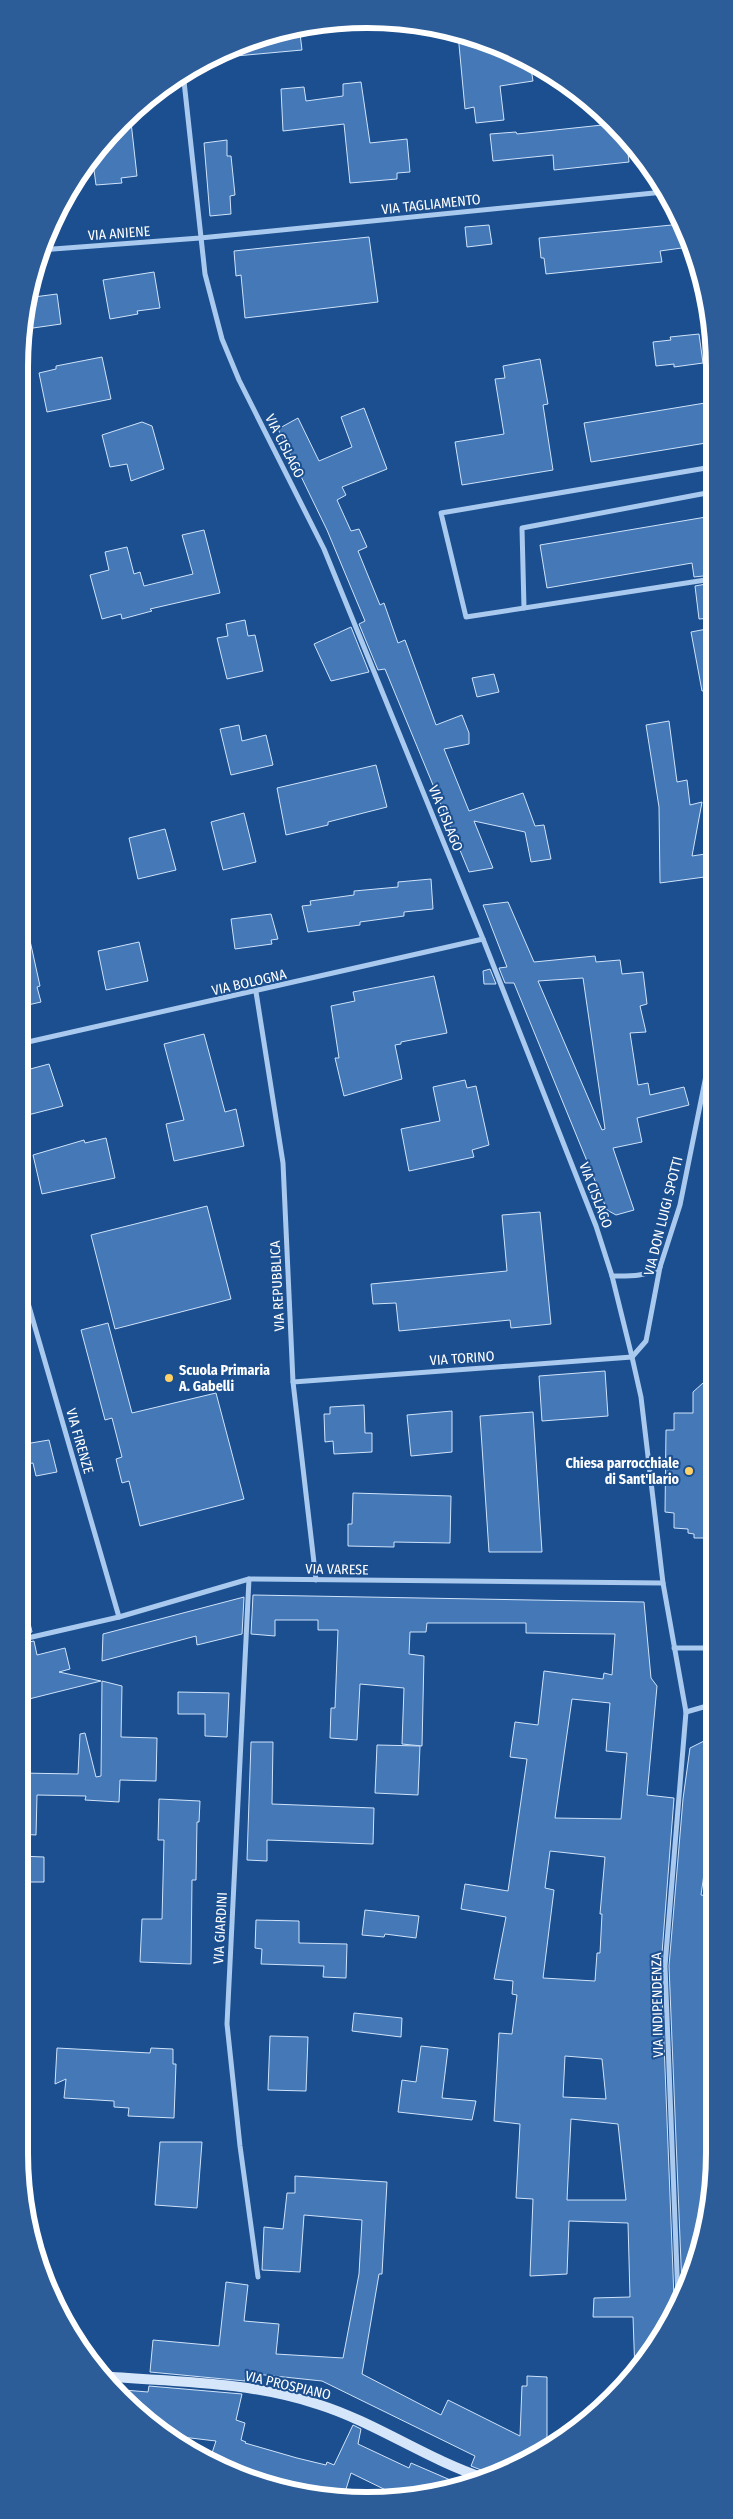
<svg xmlns="http://www.w3.org/2000/svg" width="733" height="2519" viewBox="0 0 733 2519" font-family="'Fira Sans Condensed',sans-serif">
  <style>
    .building { fill: #4478b7; stroke: #cfe3fa; fill-rule: evenodd }
    .lines { fill: none; stroke-linecap: round; stroke-linejoin: round }
    .street { stroke: #a9c9ee; stroke-width: 5 }
    .secondary { stroke: #d6e6fa; stroke-width: 10 }
    .poi-dot { fill: #ffd166; stroke: #1b4f8f; stroke-width: 2 }
    .labels { text-anchor: middle; stroke-width: 4; stroke-linejoin: round; paint-order: stroke }
    .street-label { font-size: 14px; fill: #fff; stroke: #1b4f8f }
    .poi-label { font-size: 14px; font-weight: bold; fill: #fff; stroke: #1b4f8f; text-anchor: start }
    .rim { fill: none; stroke: #fff; stroke-width: 6 }
  </style>
  <rect width="100%" height="100%" fill="#1b4f8f"/>
  <g class="building">
    <polygon points="299,25 302,50 225,57 224,50 233,45"/>
    <polygon points="458,34 530,62 533,81 500,86 504,120 476,123 474,107 465,109"/>
    <polygon points="361,82 370,143 407,139 410,172 397,173 397,179 350,183 344,124 283,131 281,89 304,87 306,101 343,96 343,84"/>
    <polygon points="130,113 137,176 121,178 122,183 96,185 92,155 120,121"/>
    <polygon points="612,124 626,136 629,162 554,170 553,155 493,161 490,134 516,132 517,134"/>
    <polygon points="227,140 227,156 231,156 235,195 230,196 231,214 210,216 204,143"/>
    <polygon points="682,224 689,247 660,251 662,262 546,274 544,258 541,258 539,238"/>
    <polygon points="489,225 492,244 467,247 465,227"/>
    <polygon points="369,237 378,302 245,318 241,275 236,276 234,251"/>
    <polygon points="154,272 160,308 137,311 138,314 110,319 103,280"/>
    <polygon points="57,294 61,324 33,328 32,326 23,327 26,298"/>
    <polygon points="699,334 703,363 674,367 674,364 656,366 653,342 671,340 670,337"/>
    <polygon points="102,357 111,399 47,412 39,373 56,369 56,366"/>
    <polygon points="540,359 548,404 543,405 553,470 462,485 455,442 504,434 495,379 505,378 503,366"/>
    <polygon points="711,402 712,442 591,462 584,423"/>
    <polygon points="364,408 387,469 342,487 346,495 337,500 351,531 359,529 367,547 358,551 380,605 384,603 398,643 405,640 436,725 462,715 469,733 469,744 444,749 469,811 523,793 535,826 544,825 551,859 531,862 525,832 474,821 493,868 469,872 385,669 378,670 359,624 365,621 327,530 278,429 298,418 319,461 352,447 341,417"/>
    <polygon points="142,422 152,426 164,469 131,481 127,464 110,467 102,435"/>
    <polygon points="712,516 712,575 694,577 692,563 547,588 540,545"/>
    <polygon points="204,530 220,593 150,609 152,611 122,619 121,614 102,619 90,575 109,570 105,552 127,547 134,574 140,572 144,586 193,574 182,535"/>
    <polygon points="712,583 712,618 699,619 695,586"/>
    <polygon points="245,620 248,636 255,635 263,671 227,679 217,638 228,636 226,624"/>
    <polygon points="351,627 369,672 331,681 314,644"/>
    <polygon points="712,628 712,690 702,691 691,632"/>
    <polygon points="494,674 499,692 477,697 472,678"/>
    <polygon points="669,721 677,782 687,780 690,805 702,802 692,856 712,853 712,876 660,883 659,807 646,725"/>
    <polygon points="239,725 242,741 266,735 273,765 231,775 220,729"/>
    <polygon points="376,765 387,807 328,822 328,825 286,835 277,788"/>
    <polygon points="244,813 256,862 223,870 211,822"/>
    <polygon points="165,829 176,870 138,879 129,838"/>
    <polygon points="431,879 433,909 404,912 404,916 360,922 360,925 308,932 302,906 311,905 310,901 354,895 354,891 398,887 398,882"/>
    <path d="M508,902l26,60 61,-6 1,6 24,-2 2,14 21,-2 4,32 -7,2 6,26 -16,1 8,52 10,-2 2,12 34,-8 5,18 -52,13 5,24 -29,6 21,62 -18,5 -9,-5 -93,-227h-9l-6,-15 8,-1 -24,-62zM583,978l22,151 -3,1 -64,-149z"/>
    <polygon points="271,914 278,939 271,940 272,944 235,949 231,919"/>
    <polygon points="27,927 40,986 37,987 41,1002 19,1007 19,928"/>
    <polygon points="139,942 148,981 106,990 98,951"/>
    <polygon points="490,969 496,984 484,984 483,971"/>
    <polygon points="434,976 447,1033 401,1042 401,1044 395,1045 402,1079 344,1096 335,1058 339,1058 331,1006 355,1001 353,992"/>
    <polygon points="204,1034 225,1112 236,1109 244,1146 174,1161 166,1124 184,1120 164,1044"/>
    <polygon points="49,1064 63,1106 24,1116 24,1113 19,1114 19,1072"/>
    <polygon points="465,1080 467,1088 476,1086 489,1145 472,1150 474,1157 409,1171 401,1129 440,1121 433,1087"/>
    <polygon points="106,1138 115,1178 42,1194 33,1155 84,1140 85,1143"/>
    <polygon points="207,1206 231,1299 115,1329 91,1235"/>
    <polygon points="540,1212 551,1324 511,1328 510,1320 399,1331 396,1303 373,1304 371,1284 507,1271 502,1215"/>
    <polygon points="108,1323 132,1413 216,1393 244,1499 140,1526 129,1481 122,1483 116,1459 122,1457 112,1418 105,1420 81,1330"/>
    <polygon points="605,1371 608,1416 542,1421 539,1376"/>
    <polygon points="713,1374 713,1538 694,1538 694,1534 688,1533 688,1529 674,1528 674,1513 665,1512 666,1430 674,1430 674,1413 693,1413 693,1392"/>
    <polygon points="364,1405 365,1433 372,1433 372,1452 334,1454 333,1441 325,1442 324,1414 330,1414 330,1407"/>
    <polygon points="452,1411 452,1452 411,1456 407,1415"/>
    <polygon points="533,1412 542,1552 489,1552 480,1416"/>
    <polygon points="49,1440 57,1472 36,1476 33,1463 19,1465 19,1445"/>
    <polygon points="353,1493 451,1496 450,1543 394,1542 394,1547 348,1546 348,1524 352,1524"/>
    <path d="M253,1595l391,7 7,76 6,8 -10,109 27,3 -13,168 13,332 3,4 -9,25 -33,46 -2,-56h-40l1,-19 36,-1 -2,-74 -59,-2 -2,53 -37,2 3,-77 -17,-1 4,-74 -26,-3 5,-88 13,1 5,-39 -5,-1 1,-13 -19,-2 12,-62 -45,-8 4,-25 43,7 19,-132 -17,-2 5,-35 23,3 6,-54 59,8 1,-6 8,2 3,-41 -89,-1v-10h-99l-1,9h-16l-1,22 15,2 -2,90 -20,-2 2,-56 -44,-4 -3,56 -27,-2 1,-30h4l3,-78h-20v-10h-43v16l-24,-2zM572,1699l38,4 -4,48 21,2 -6,66 -66,-1zM550,1851l55,6 -5,57h2l-2,39h-3l-2,28 -52,-3 11,-88 -9,-2zM565,2056l37,3 4,40 -43,-2zM571,2119l47,5 8,76h-59z"/>
    <polygon points="244,1597 242,1634 197,1645 196,1636 102,1661 103,1634"/>
    <polygon points="27,1610 32,1632 19,1636 19,1611"/>
    <polygon points="34,1641 37,1655 65,1648 70,1669 59,1672 101,1681 29,1699 24,1682 19,1683 19,1644"/>
    <polygon points="102,1681 122,1686 121,1737 157,1738 156,1781 120,1780 119,1802 85,1800 86,1796 37,1795 36,1835 19,1834 19,1773 78,1774 80,1734 85,1733 96,1777 101,1776"/>
    <polygon points="178,1692 229,1693 227,1737 205,1736 205,1714 178,1714"/>
    <polygon points="714,1736 714,1804 701,1895 714,1897 714,2152 708,2220 682,2288 669,1966 683,1799 690,1748"/>
    <polygon points="251,1742 273,1742 272,1804 374,1808 373,1844 267,1840 267,1861 247,1860"/>
    <polygon points="377,1745 420,1746 418,1795 375,1793"/>
    <polygon points="159,1799 200,1801 199,1822 197,1822 196,1880 192,1880 191,1964 140,1962 142,1919 162,1919 164,1840 158,1840"/>
    <polygon points="19,1856 44,1857 44,1882 19,1882"/>
    <polygon points="365,1910 419,1916 416,1938 385,1934 384,1937 362,1935"/>
    <polygon points="256,1920 299,1921 299,1943 347,1944 346,1978 323,1977 324,1966 261,1964 262,1949 255,1948"/>
    <polygon points="354,2013 402,2018 401,2037 352,2031"/>
    <polygon points="270,2036 308,2037 306,2091 268,2090"/>
    <polygon points="421,2046 448,2049 442,2098 476,2101 472,2120 398,2112 402,2080 416,2082"/>
    <polygon points="57,2048 150,2053 151,2048 173,2049 173,2064 176,2064 174,2118 128,2116 129,2108 114,2107 114,2101 64,2098 66,2079 55,2084"/>
    <polygon points="160,2142 202,2142 197,2208 155,2205"/>
    <polygon points="295,2176 387,2182 382,2274 379,2274 362,2374 441,2415 448,2400 520,2436 522,2386 527,2386 527,2376 547,2377 547,2448 521,2464 490,2476 486,2472 471,2466 475,2456 322,2381 246,2373 245,2381 150,2372 153,2340 219,2346 226,2282 248,2285 244,2321 279,2324 276,2354 343,2358 359,2274 362,2220 304,2215 300,2272 262,2270 264,2227 283,2229 287,2193 295,2193"/>
    <polygon points="149,2386 242,2394 236,2420 245,2423 241,2440 246,2442 245,2443 297,2458 326,2465 327,2462 334,2465 353,2425 361,2429 358,2444 409,2468 411,2463 462,2485 465,2478 474,2482 457,2488 394,2494 351,2473 343,2499 276,2488 212,2464 209,2462 216,2441 165,2435 155,2428 112,2389 148,2392"/>
  </g>
  <g class="lines">
    <g class="street">
      <polyline points="183,72 205,274 222,339 239,380 324,549 483,939 596,1226 612,1276 632,1357 641,1397 663,1583 686,1712 665,1966 678,2298"/>
      <polyline points="40,250 200,238 664,192"/>
      <polyline points="712,467 441,513 466,617 712,579"/>
      <polyline points="524,608 522,528 712,492"/>
      <polyline points="256,992 283,1163 293,1382 316,1580"/>
      <polyline points="19,1044 483,939"/>
      <polyline points="19,1272 119,1617"/>
      <path d="M612,1276c18,0 33,1 48,-9"/>
      <polyline points="632,1357 646,1341 660,1267 680,1205 712,1046"/>
      <polyline points="293,1382 632,1357"/>
      <polyline points="249,1579 227,2024 240,2146 258,2277"/>
      <polyline points="19,1640 119,1617 249,1579 663,1583"/>
      <polyline points="674,1648 713,1648"/>
      <polyline points="686,1712 714,1704"/>
    </g>
    <path class="secondary" d="M101,2376c71,6 148,5 216,28 58,18 109,55 167,74"/>
  </g>
  <g class="poi-dot">
    <circle cx="169" cy="1378" r="5"/>
    <circle cx="689" cy="1471" r="5"/>
  </g>
  <g class="labels">
    <g class="street-label">
      <text transform="translate(431 204) rotate(-6)" y="5">VIA TAGLIAMENTO</text>
      <text transform="translate(119 233) rotate(-4)" y="5">VIA ANIENE</text>
      <text transform="translate(285 446) rotate(63)" y="5">VIA CISLAGO</text>
      <text transform="translate(446 818) rotate(68)" y="5">VIA CISLAGO</text>
      <text transform="translate(249 982) rotate(-13)" y="5">VIA BOLOGNA</text>
      <text transform="translate(596 1195) rotate(69)" y="5">VIA CISLAGO</text>
      <text transform="translate(663 1216) rotate(-76)" y="5">VIA DON LUIGI SPOTTI</text>
      <text transform="translate(277 1286) rotate(-93)" y="5">VIA REPUBBLICA</text>
      <text transform="translate(462 1358) rotate(-4)" y="5">VIA TORINO</text>
      <text transform="translate(80 1441) rotate(74)" y="5">VIA FIRENZE</text>
      <text transform="translate(337 1569) rotate(1)" y="5">VIA VARESE</text>
      <text transform="translate(220 1928) rotate(-87)" y="5">VIA GIARDINI</text>
      <text transform="translate(657 2005) rotate(-91)" y="5">VIA INDIPENDENZA</text>
      <text transform="translate(288 2385) rotate(13)" y="5">VIA PROSPIANO</text>
    </g>
    <g class="poi-label">
      <text x="179" y="1375">Scuola Primaria<tspan x="179" dy="16">A. Gabelli</tspan></text>
      <text x="679" y="1468" text-anchor="end">Chiesa parrocchiale<tspan x="679" dy="16">di Sant'Ilario</tspan></text>
    </g>
  </g>
  <path d="M0 0H733V2519H0ZM367 28H367A339 339 0 0 1 706 367V2153A339 339 0 0 1 367 2492H367A339 339 0 0 1 28 2153V367A339 339 0 0 1 367 28Z" fill="#2d5d98" fill-rule="evenodd"/>
  <path class="rim" d="M367 28H367A339 339 0 0 1 706 367V2153A339 339 0 0 1 367 2492H367A339 339 0 0 1 28 2153V367A339 339 0 0 1 367 28Z"/>
</svg>
